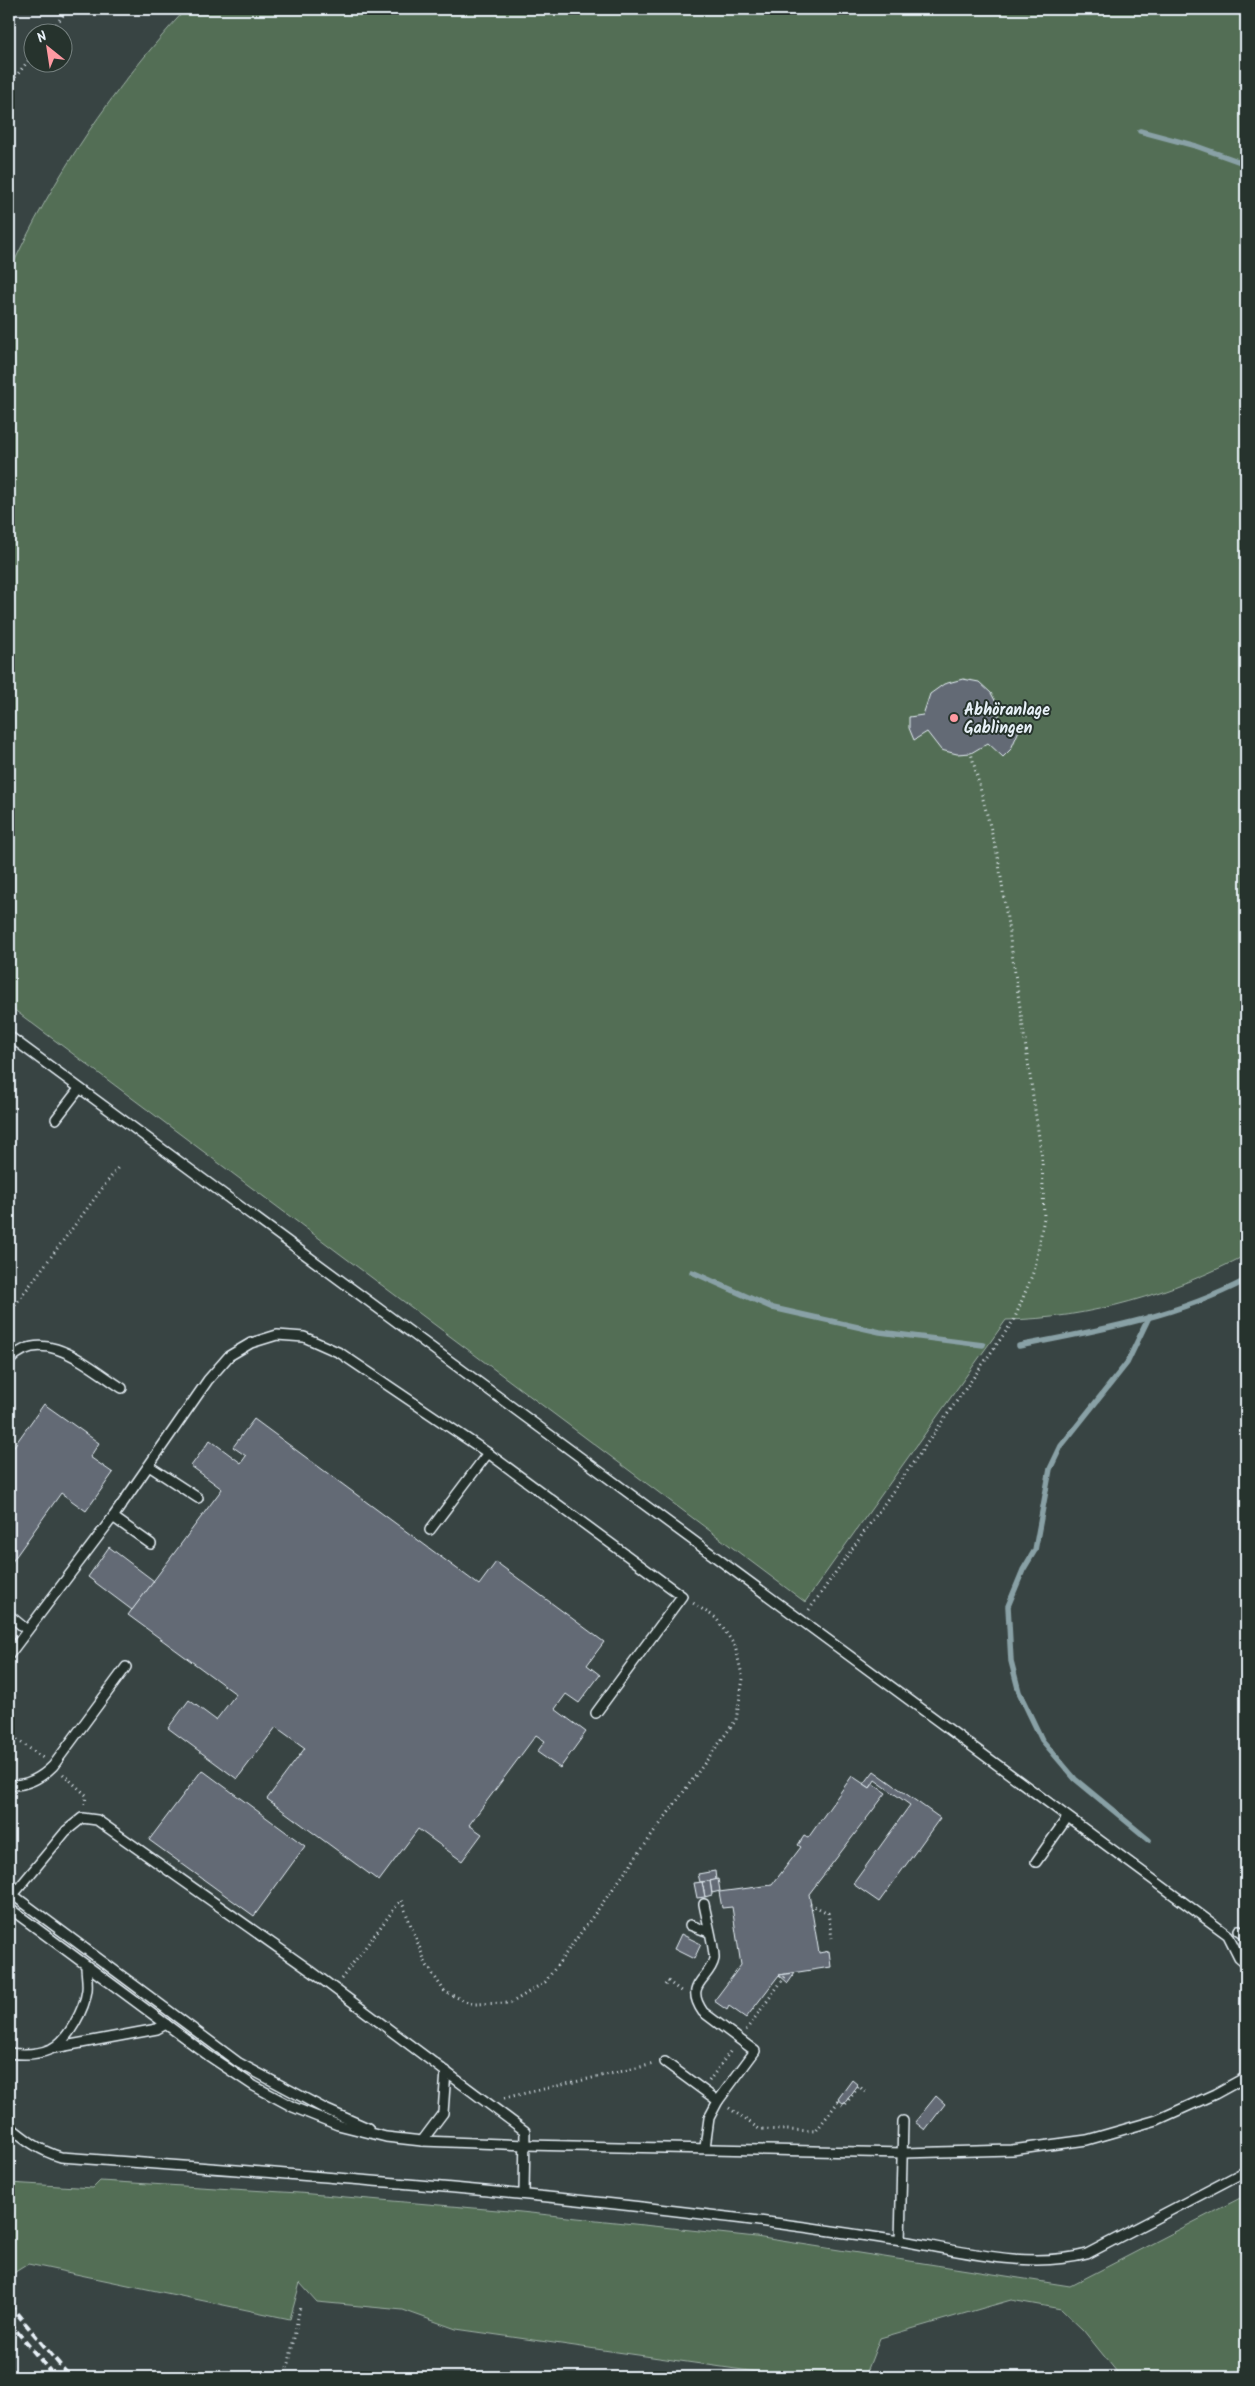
<svg xmlns="http://www.w3.org/2000/svg" width="1255" height="2386" viewBox="0 0 1255 2386" font-family="Kalam,sans-serif">
  <style>
    .green { fill: #536e55; stroke: #9eb0a6 }
    .lines { fill: none; stroke-linecap: round; stroke-linejoin: round }
    .stream { stroke: #89a1a6; stroke-width: 5.5 }
    .building { fill: #636b75; stroke: #e8f1f8 }
    .service-casing { stroke: #e8f1f8; stroke-width: 12 }
    .path { stroke: #e8f1f8; stroke-width: 3; stroke-dasharray: 1 4; stroke-linecap: butt }
    .service { stroke: #26332d; stroke-width: 9 }
    .rail { stroke: #e8f1f8; stroke-width: 4; stroke-dasharray: 8 4; stroke-linecap: butt }
    .poi-dot { fill: #ff9aa2; stroke: #26332d; stroke-width: 2 }
    .labels { text-anchor: middle; stroke-width: 4; stroke-linejoin: round; paint-order: stroke }
    .poi-label { font-size: 16px; font-weight: bold; fill: #e8f1f8; stroke: #26332d; text-anchor: start }
  </style>
  <rect width="100%" height="100%" fill="#384443"/>
  <filter id="ink" filterUnits="userSpaceOnUse"><feTurbulence type="fractalNoise" baseFrequency=".02" numOctaves="2"/><feDisplacementMap in="SourceGraphic" scale="10" xChannelSelector="R" yChannelSelector="G"/><feConvolveMatrix kernelMatrix="1 2 1 2 8 2 1 2 1" color-interpolation-filters="sRGB"/></filter>
  <g filter="url(#ink)">
    <g class="green">
      <path d="M186,9h1060v160l-5,8 5,3v1075c-73,38 -157,64 -240,65l-201,282 -796,-596v-733c44,-97 105,-186 177,-264z"/>
      <polygon points="100,2181 299,2193 521,2212 756,2237 1070,2286 1246,2195 1246,2377 1121,2377 1083,2330 1061,2309 1011,2300 880,2338 865,2377 792,2377 456,2329 403,2310 317,2302 300,2283 290,2319 28,2264 12,2274 9,2270 9,2183 93,2188"/>
    </g>
    <g class="lines">
      <g class="stream">
        <polyline points="1140,131 1196,146 1246,164"/>
        <polyline points="692,1272 773,1308 880,1332 983,1345"/>
        <polyline points="1149,1317 1127,1363 1061,1446 1050,1469 1035,1550 1023,1570 1008,1606 1011,1661 1019,1692 1042,1740 1075,1779 1149,1840"/>
        <path d="M1019,1346c77,-15 157,-29 227,-66"/>
      </g>
    </g>
    <g class="building">
      <polygon points="963,679 979,682 991,693 998,706 1000,725 1020,728 1011,749 1003,757 988,743 971,753 957,754 941,750 927,732 914,740 909,728 909,717 923,715 930,694 944,684"/>
      <polygon points="44,1404 99,1443 90,1457 113,1473 86,1511 61,1493 9,1566 9,1453"/>
      <polygon points="254,1419 479,1585 496,1562 604,1642 587,1665 600,1675 579,1703 566,1694 555,1709 586,1732 560,1768 537,1752 545,1741 536,1735 469,1825 482,1834 462,1861 418,1829 379,1881 267,1799 305,1748 276,1727 237,1779 168,1728 189,1700 216,1720 236,1694 128,1615 222,1489 191,1466 210,1440 241,1463 246,1456 233,1447"/>
      <polygon points="109,1547 154,1581 132,1610 88,1577"/>
      <polygon points="202,1770 305,1846 254,1916 149,1840"/>
      <polygon points="874,1771 940,1818 879,1902 853,1884 910,1805 875,1780 870,1788 864,1784"/>
      <polygon points="852,1776 870,1788 873,1784 886,1793 809,1894 819,1953 829,1951 831,1967 779,1975 746,2018 729,2006 727,2010 714,2001 741,1965 732,1907 722,1908 719,1892 772,1885 801,1847 798,1845 804,1836 808,1838"/>
      <polygon points="715,1871 716,1880 700,1882 698,1874"/>
      <polygon points="718,1879 720,1891 712,1893 710,1881"/>
      <polygon points="710,1881 712,1895 705,1897 702,1882"/>
      <polygon points="702,1882 705,1897 697,1898 694,1883"/>
      <polygon points="681,1934 701,1944 694,1959 674,1949"/>
      <polygon points="795,1973 788,1983 779,1975"/>
      <polygon points="852,2080 858,2085 844,2104 838,2099"/>
      <polygon points="936,2096 945,2104 925,2130 915,2122"/>
    </g>
    <g class="lines">
      <g class="service-casing">
        <g id="service">
          <polyline points="9,1036 1228,1935 1239,1957 1246,1963"/>
          <polyline points="56,1119 79,1089"/>
          <path d="M9,1361c34,-38 81,7 113,27"/>
          <polyline points="149,1466 198,1498"/>
          <polyline points="113,1517 151,1544"/>
          <polyline points="430,1530 488,1453"/>
          <polyline points="9,1615 27,1630"/>
          <polyline points="9,1655 113,1517 208,1380 229,1356 251,1343 277,1335 304,1337 340,1353 488,1453 682,1596 596,1713"/>
          <path d="M9,1785c17,1 32,-7 44,-19l73,-99"/>
          <polyline points="1036,1862 1067,1818"/>
          <polyline points="9,1892 239,2063 325,2109 368,2128"/>
          <polyline points="13,1895 66,1831 82,1818 97,1820 311,1971 525,2131 524,2193"/>
          <path d="M704,1904c2,12 11,45 10,55 -4,21 -31,24 -11,53l52,39 -37,50"/>
          <polyline points="9,1908 209,2056 254,2086 293,2107 338,2125 386,2137 422,2141 526,2145 904,2153 1012,2150 1087,2140 1157,2120 1215,2094 1246,2077"/>
          <polyline points="690,1925 709,1932"/>
          <polyline points="1239,1930 1246,1935"/>
          <polyline points="54,2048 157,2029 166,2024"/>
          <path d="M9,2053c14,2 28,2 42,-4 17,-8 34,-41 36,-59 1,-8 -1,-16 -1,-24"/>
          <polyline points="665,2062 718,2101 709,2118 705,2147"/>
          <path d="M9,2126c17,14 31,25 52,31 220,16 439,32 657,59 63,7 127,17 190,26 58,10 121,27 179,12l159,-83"/>
          <polyline points="422,2141 443,2113 446,2071"/>
          <polyline points="900,2241 903,2121"/>
        </g>
      </g>
      <g class="path">
        <polyline points="50,32 68,9"/>
        <polyline points="9,85 32,56"/>
        <polyline points="9,1313 119,1166"/>
        <polyline points="809,1610 1014,1320 1035,1268 1044,1218 1042,1158 998,857 971,753"/>
        <polyline points="9,1734 43,1758"/>
        <polyline points="63,1774 86,1795 85,1805"/>
        <polyline points="810,1904 828,1913 832,1938"/>
        <polyline points="341,1979 401,1900 426,1964 445,1992 472,2004 511,2003 545,1982 736,1720 743,1679 735,1646 716,1618 693,1603"/>
        <polyline points="665,1985 668,1981 682,1992"/>
        <polyline points="746,2030 787,1974"/>
        <polyline points="709,2081 732,2049"/>
        <polyline points="504,2098 654,2064"/>
        <polyline points="729,2108 759,2129 816,2131 838,2102 844,2106 859,2086 865,2092"/>
        <polyline points="283,2377 289,2363 300,2307"/>
      </g>
      <use href="#service" class="service"/>
      <g class="rail">
        <polyline points="9,2304 70,2377"/>
        <polyline points="9,2322 55,2377"/>
      </g>
    </g>
  </g>
  <circle class="poi-dot" cx="954" cy="718" r="5"/>
  <g class="labels">
    <g class="poi-label">
      <text x="964" y="715">Abhöranlage<tspan x="964" dy="18">Gablingen</tspan></text>
    </g>
  </g>
  <rect width="1255" height="2386" fill="none" stroke="#26332d" stroke-width="30"/>
  <rect x="15" y="15" width="1225" height="2356" fill="none" stroke="#e8f1f8" stroke-width="2" filter="url(#ink)"/>
  <g transform="translate(48 48) rotate(330)"><circle r="24" fill="#26332d" stroke="#747f7e"/>
  <path d="M0-4L9 19L0 12L-9 19Z" fill="#ff9aa2"/>
  <text y="-8" font-size="14" font-weight="bold" text-anchor="middle" fill="#e8f1f8">N</text>
  </g>
</svg>
